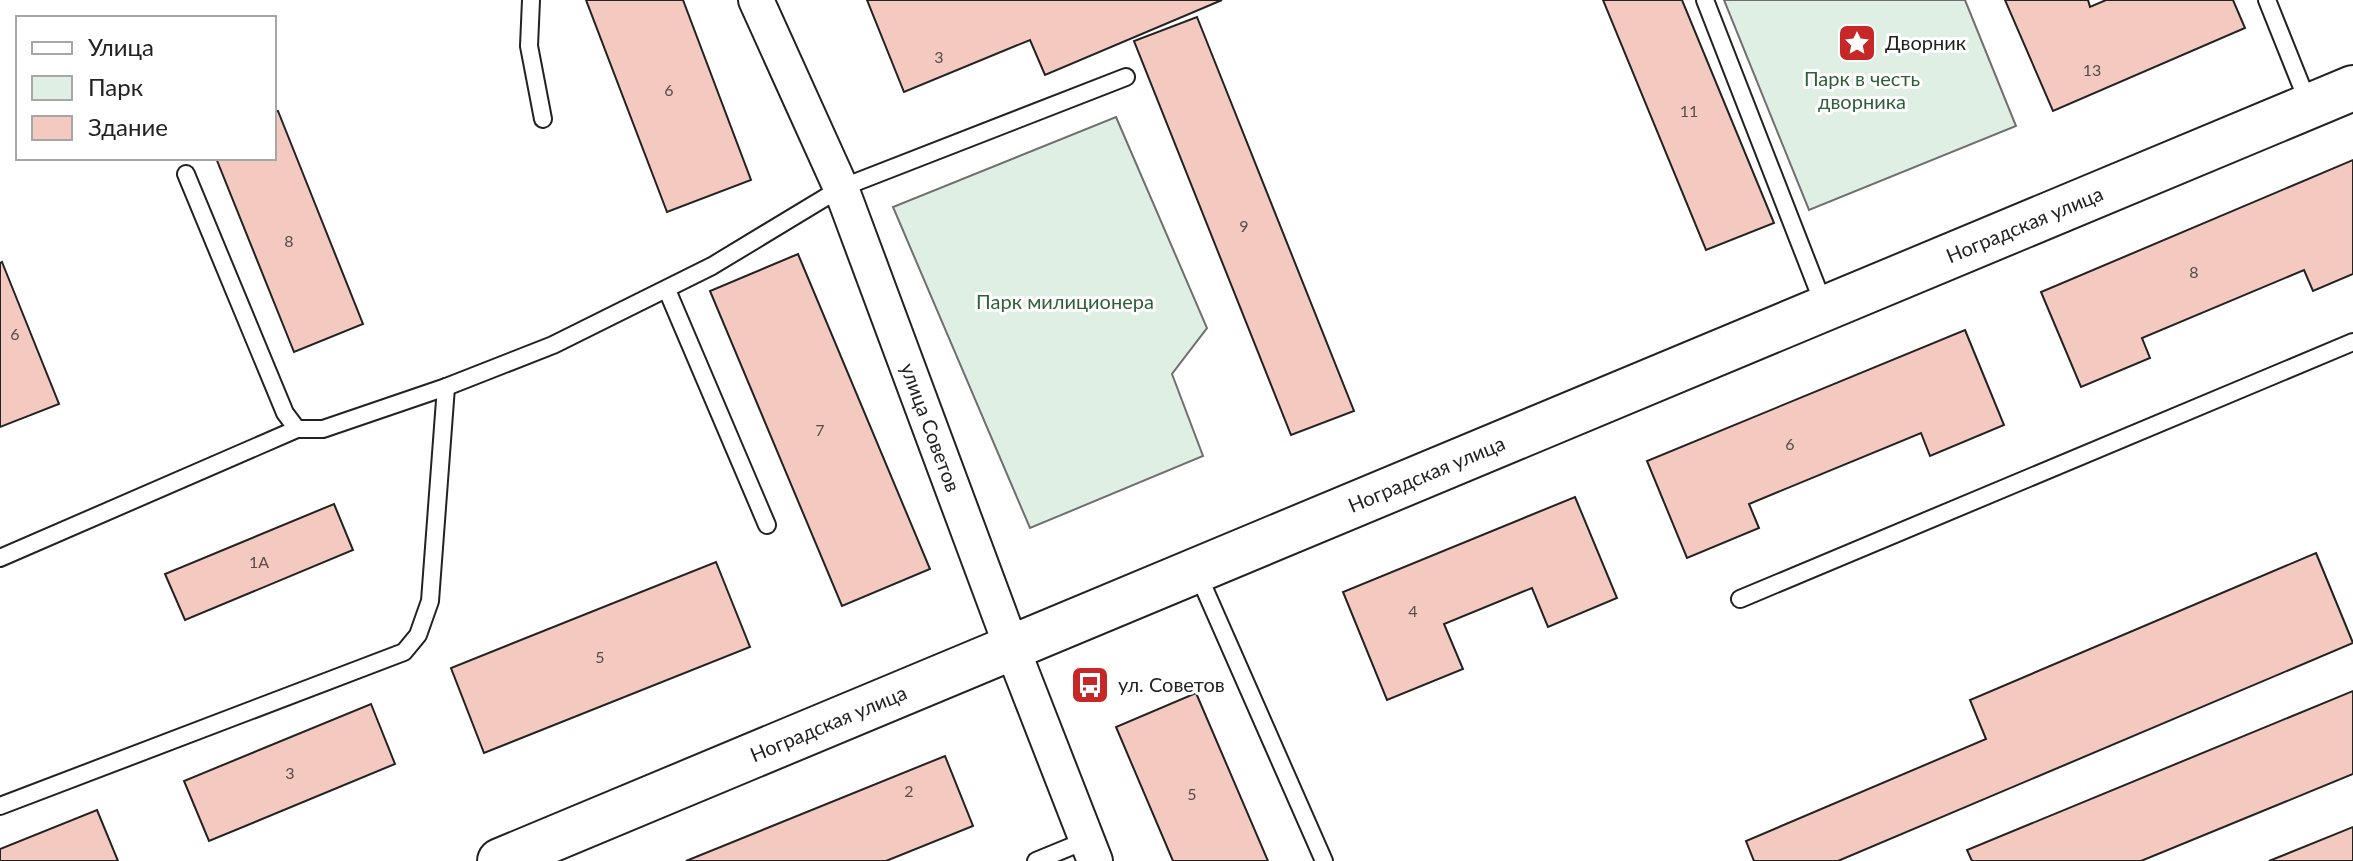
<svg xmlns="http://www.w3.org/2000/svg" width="2353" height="861" viewBox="0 0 2353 861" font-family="Lato,sans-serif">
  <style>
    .green { fill: #e0efe3; stroke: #6f6f6f; stroke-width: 2 }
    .building { fill: #f3c9c0; stroke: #222; stroke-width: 2 }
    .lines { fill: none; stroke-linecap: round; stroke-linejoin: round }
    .service-casing { stroke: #222; stroke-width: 20 }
    .minor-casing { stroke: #222; stroke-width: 38 }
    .primary-casing { stroke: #222; stroke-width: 48 }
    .service { stroke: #fff; stroke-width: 16 }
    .minor { stroke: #fff; stroke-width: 34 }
    .primary { stroke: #fff; stroke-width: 44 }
    .labels { text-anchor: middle; stroke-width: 6; stroke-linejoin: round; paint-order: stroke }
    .number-label { font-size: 16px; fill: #564c4a }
    .poi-label { font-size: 20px; fill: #222; stroke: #fff; text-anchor: start }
    .park-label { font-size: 20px; fill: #2f5e38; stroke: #fff }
    .street-label { font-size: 20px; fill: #222; stroke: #fff }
  </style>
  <rect width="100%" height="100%" fill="#fff"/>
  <g class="green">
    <polygon points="1724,0 1965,0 2016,126 1809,210"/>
    <polygon points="1116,117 1207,328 1172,374 1203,456 1030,528 893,207"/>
  </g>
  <g class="building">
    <polygon points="586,0 683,0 751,180 667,212"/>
    <polygon points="867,0 1222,0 1045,75 1030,40 904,92"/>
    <polygon points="1603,0 1682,0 1774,223 1706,250"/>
    <polygon points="2005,0 2088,0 2090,7 2106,0 2233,0 2245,28 2053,111"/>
    <polygon points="1197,17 1354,411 1291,435 1134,41"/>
    <polygon points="278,111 363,324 294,352 216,158 274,158 274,112"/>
    <polygon points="2353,160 2353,274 2313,291 2304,270 2142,338 2150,358 2081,387 2041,292"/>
    <polygon points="798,254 930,569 842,606 710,291"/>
    <polygon points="2,262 59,404 0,427 0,263"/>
    <polygon points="1965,330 2004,425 1930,456 1921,433 1749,504 1759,528 1687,558 1647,461"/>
    <polygon points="1575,497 1617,598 1548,627 1532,588 1444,624 1463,669 1387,700 1343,592"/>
    <polygon points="334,504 353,550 185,620 165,574"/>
    <polygon points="2316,553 2353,643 1838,861 1754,861 1746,841 1986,739 1970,700"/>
    <polygon points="716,562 750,647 484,753 451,668"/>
    <polygon points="2353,691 2353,774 2141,861 1972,861 1967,850"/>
    <polygon points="1196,693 1268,861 1173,861 1116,727"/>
    <polygon points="371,704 395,764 209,841 184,781"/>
    <polygon points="945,756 973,826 886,861 686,861"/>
    <polygon points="97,810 118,861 0,861 0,849"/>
    <polygon points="2353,827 2353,861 2269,861"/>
  </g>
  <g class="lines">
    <g class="service-casing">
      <g id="service">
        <polyline points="531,0 529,46 543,119"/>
        <polyline points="1705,0 1825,308"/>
        <polyline points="2267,0 2309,105"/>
        <polyline points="186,174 285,413 297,429 323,429 446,387 553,345 712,266 841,188 1126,77"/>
        <polyline points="667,290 767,525"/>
        <polyline points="0,558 297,429"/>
        <polyline points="1197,572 1324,861"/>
        <polyline points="1740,599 2353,342"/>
        <polyline points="0,806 404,652 418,635 430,601 446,387"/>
        <polyline points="1036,861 1087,840"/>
      </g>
    </g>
    <g class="minor-casing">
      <g id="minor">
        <path id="s1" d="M756,0l85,188 171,460 83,213"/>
      </g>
    </g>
    <g class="primary-casing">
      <g id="primary">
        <path id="s2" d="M500,861l1853,-773"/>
      </g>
    </g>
    <use href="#service" class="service"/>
    <use href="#minor" class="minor"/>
    <use href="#primary" class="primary"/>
  </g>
  <defs>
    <g id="sight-square" transform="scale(2)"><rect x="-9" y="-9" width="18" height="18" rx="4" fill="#c62828" stroke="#fff"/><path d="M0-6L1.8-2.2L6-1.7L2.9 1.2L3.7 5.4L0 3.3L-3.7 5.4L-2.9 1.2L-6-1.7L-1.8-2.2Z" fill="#fff"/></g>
    <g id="bus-square" transform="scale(2)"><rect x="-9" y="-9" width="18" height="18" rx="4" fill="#c62828" stroke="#fff"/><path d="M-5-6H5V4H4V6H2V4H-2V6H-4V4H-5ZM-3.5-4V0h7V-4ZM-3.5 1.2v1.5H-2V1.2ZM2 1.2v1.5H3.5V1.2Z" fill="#fff"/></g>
  </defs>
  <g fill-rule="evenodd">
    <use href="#sight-square" x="1857" y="43"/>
    <use href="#bus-square" x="1090" y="685"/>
  </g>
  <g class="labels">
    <g class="number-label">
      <text x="939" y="63">3</text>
      <text x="2092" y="76">13</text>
      <text x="669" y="96">6</text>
      <text x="1689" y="117">11</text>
      <text x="1244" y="232">9</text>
      <text x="289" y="247">8</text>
      <text x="2194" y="278">8</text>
      <text x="15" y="340">6</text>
      <text x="820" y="436">7</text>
      <text x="1790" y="450">6</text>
      <text x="259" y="568">1А</text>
      <text x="1413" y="617">4</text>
      <text x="600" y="663">5</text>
      <text x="290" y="779">3</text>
      <text x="909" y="797">2</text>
      <text x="1192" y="800">5</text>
    </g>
    <g class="poi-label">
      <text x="1885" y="50">Дворник</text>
      <text x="1118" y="692">ул. Советов</text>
    </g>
    <g class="park-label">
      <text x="1862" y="86">Парк в честь<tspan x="1862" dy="23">дворника</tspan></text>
      <text x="1065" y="309">Парк милиционера</text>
    </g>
    <g class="street-label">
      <text dy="7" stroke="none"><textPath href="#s2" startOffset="1652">Ноградская улица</textPath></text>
      <text dy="7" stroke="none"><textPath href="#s1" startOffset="462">улица Советов</textPath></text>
      <text dy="7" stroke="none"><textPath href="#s2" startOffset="1004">Ноградская улица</textPath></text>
      <text dy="7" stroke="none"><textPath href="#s2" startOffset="356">Ноградская улица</textPath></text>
    </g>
  </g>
  <rect x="16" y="16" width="260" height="144" fill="#ffffff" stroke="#a7a7a7" stroke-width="2"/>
  <rect x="32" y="42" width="40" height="12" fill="#ffffff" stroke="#a7a7a7" stroke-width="2"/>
  <text x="88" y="56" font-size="24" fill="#222222">Улица</text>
  <rect x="32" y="76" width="40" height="24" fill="#e0efe3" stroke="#a7a7a7" stroke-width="2"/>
  <text x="88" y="96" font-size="24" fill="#222222">Парк</text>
  <rect x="32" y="116" width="40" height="24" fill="#f3c9c0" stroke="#a7a7a7" stroke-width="2"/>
  <text x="88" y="136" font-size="24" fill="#222222">Здание</text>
</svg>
